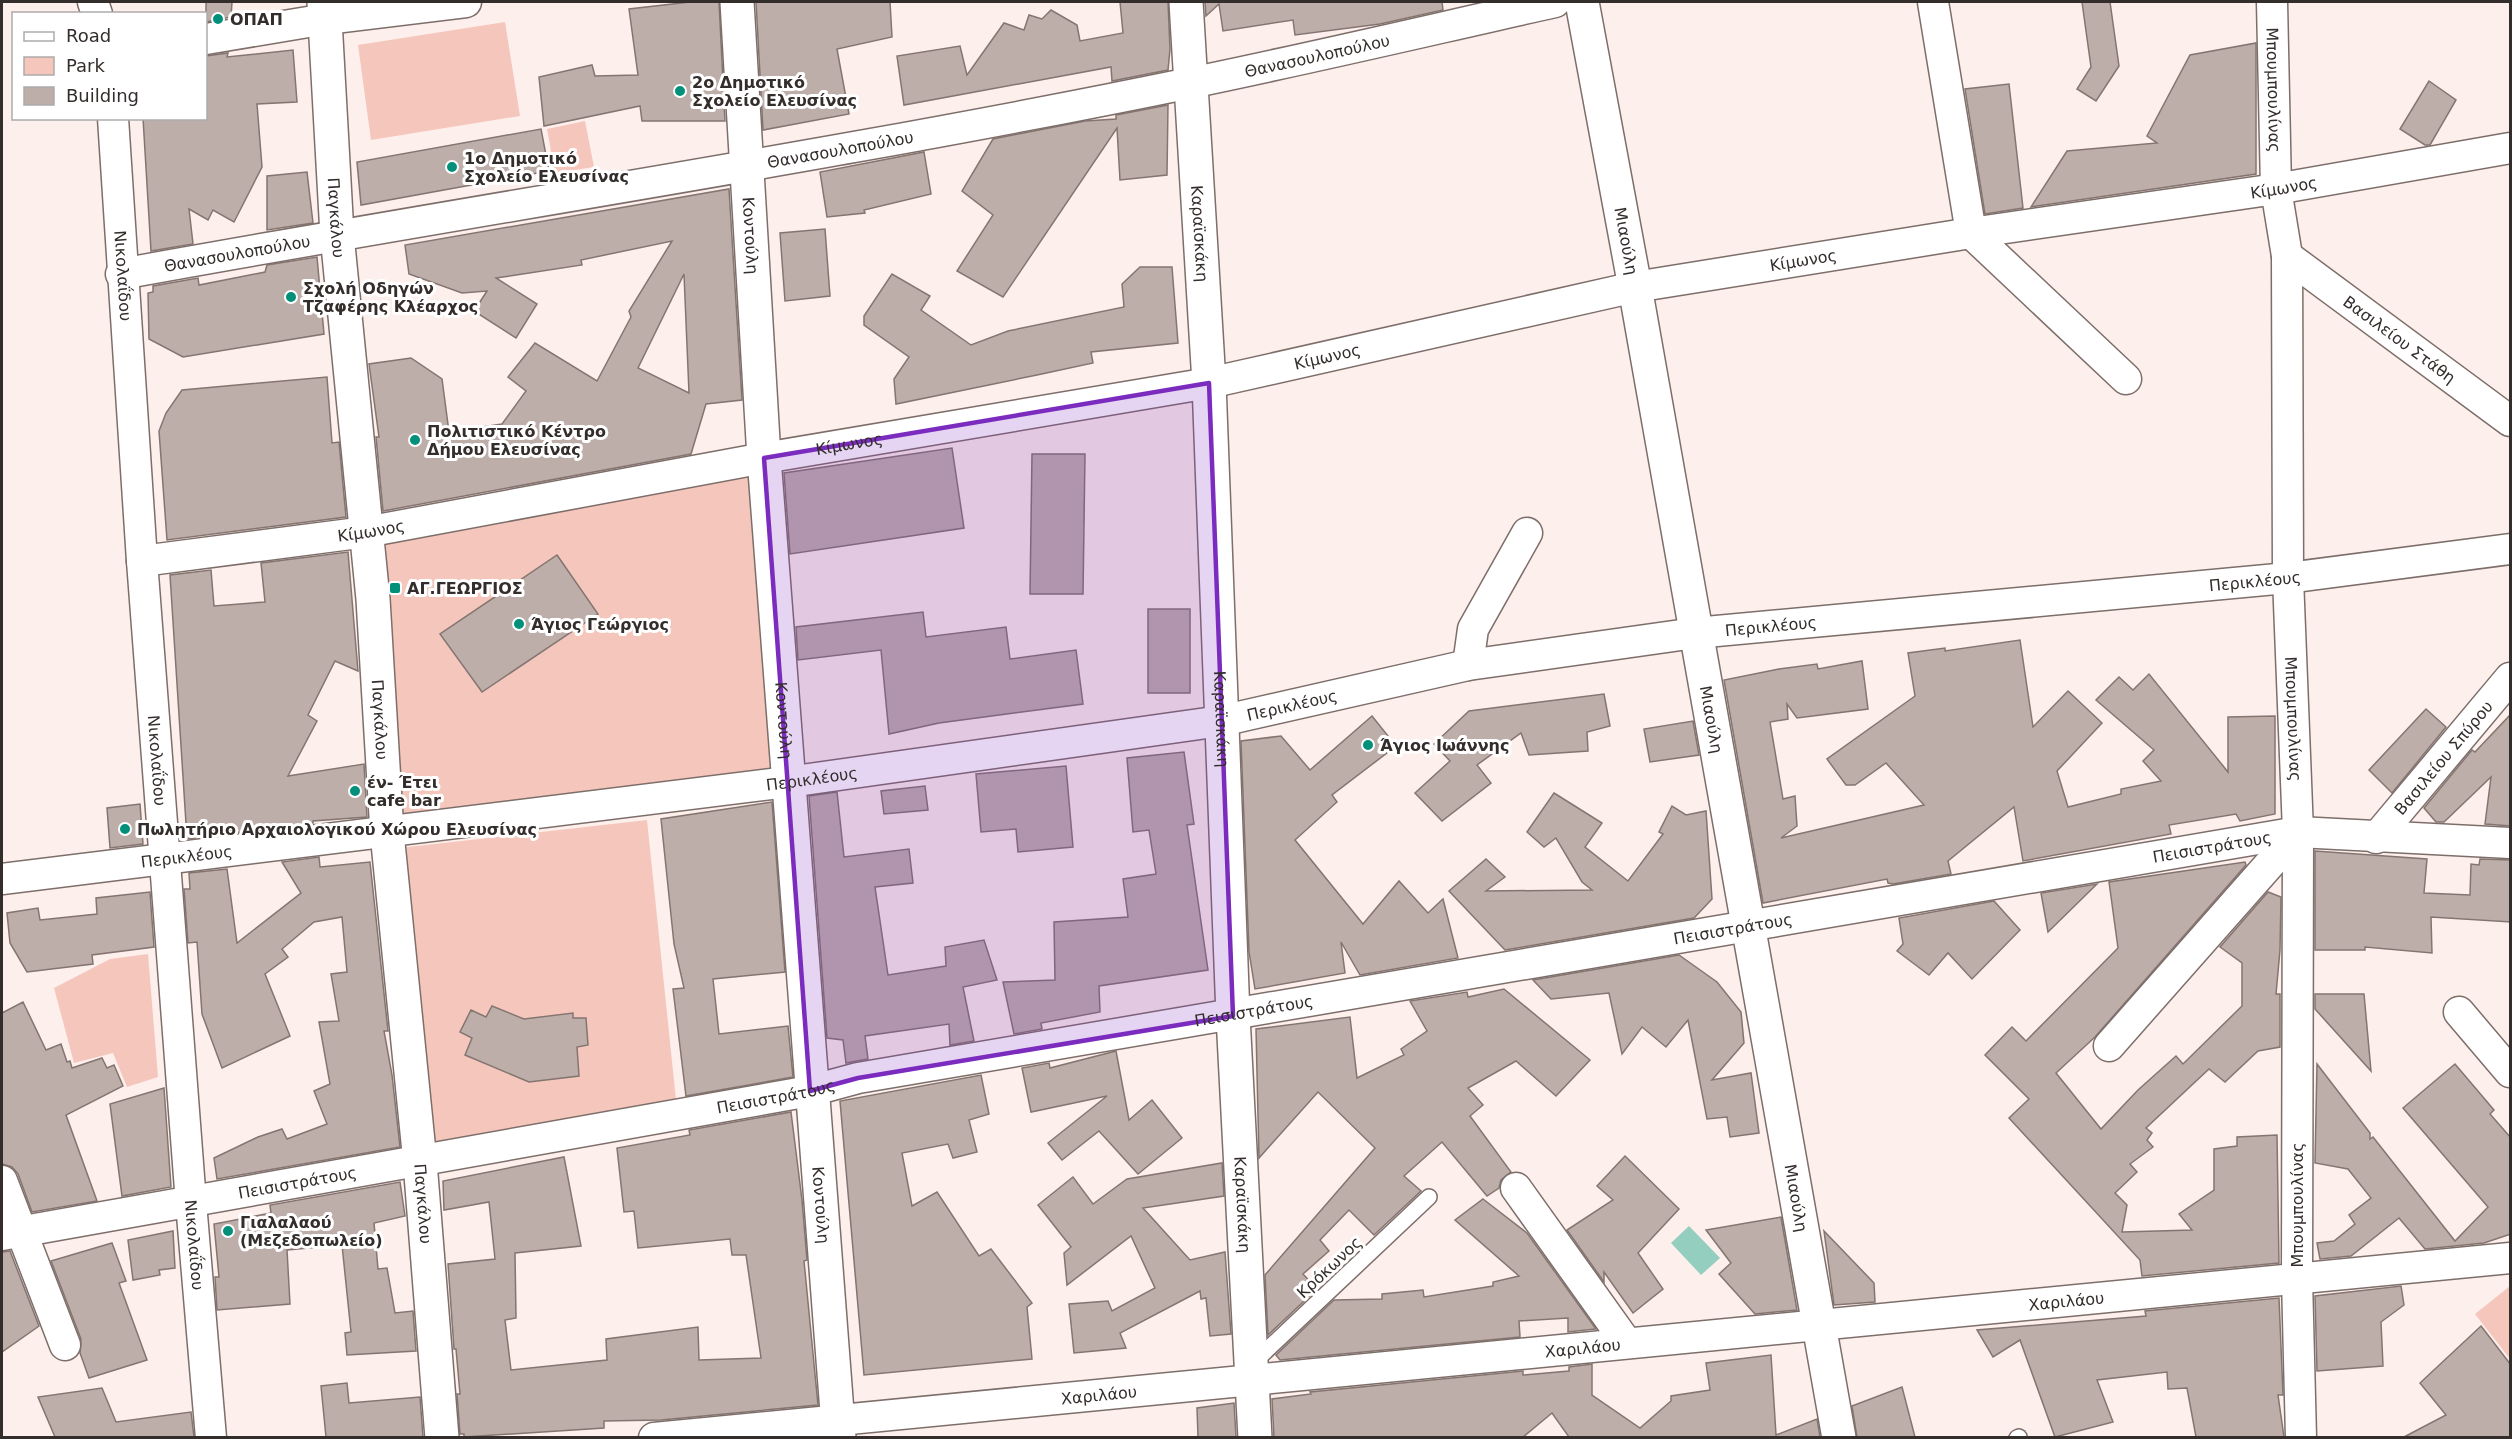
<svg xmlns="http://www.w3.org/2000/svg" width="2512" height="1439" viewBox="0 0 2512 1439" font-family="'DejaVu Sans',sans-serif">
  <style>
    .green { fill: #f5c7bc }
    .water { fill: #93cebe }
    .building { fill: #beaeaa; stroke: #847571; stroke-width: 1.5; fill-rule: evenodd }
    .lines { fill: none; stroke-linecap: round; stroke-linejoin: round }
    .lane-casing { stroke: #7d6e6a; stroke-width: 18 }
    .street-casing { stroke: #7d6e6a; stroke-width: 33 }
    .secondary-casing { stroke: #7d6e6a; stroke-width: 36 }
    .lane { stroke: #fff; stroke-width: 15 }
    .street { stroke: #fff; stroke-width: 30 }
    .secondary { stroke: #fff; stroke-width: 33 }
    .marked { fill: #7b2cbf; fill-opacity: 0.2; stroke: #7b2cbf; stroke-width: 4.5; stroke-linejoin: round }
    .poi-dot { fill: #03907a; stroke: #fff; stroke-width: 2 }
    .labels { text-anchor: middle; stroke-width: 6; stroke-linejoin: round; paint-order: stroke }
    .poi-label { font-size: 16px; font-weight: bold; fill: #332d2b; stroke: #fff; text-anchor: start }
    .street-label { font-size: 16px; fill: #332d2b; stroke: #fff }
  </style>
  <rect width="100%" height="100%" fill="#fdefec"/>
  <g class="green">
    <polygon points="505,22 520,116 371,140 358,45"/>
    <polygon points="585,121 594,167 555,173 547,129"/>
    <polygon points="753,474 775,773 401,818 383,539"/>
    <polygon points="647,820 676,1100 429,1146 399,848"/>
    <polygon points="148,954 158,1077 127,1087 113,1053 74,1063 54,988 110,959"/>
    <polygon points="2510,1286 2510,1359 2475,1314"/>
  </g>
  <polygon class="water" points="1689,1226 1720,1258 1701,1275 1671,1243"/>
  <g class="building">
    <polygon points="206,2 232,2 231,17 206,22"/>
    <polygon points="690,2 719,2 725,121 642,121 640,106 544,126 539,77 592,65 595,76 638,75 629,9"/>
    <polygon points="756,2 890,2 892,37 837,49 849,114 763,130"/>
    <polygon points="1120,2 1168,2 1170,49 1168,70 1112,81 1111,67 904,105 897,56 960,46 967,75 1004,23 1024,30 1029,15 1042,19 1051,10 1077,25 1080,41 1123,33"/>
    <polygon points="1205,2 1442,2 1443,10 1380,24 1295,35 1293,20 1223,31 1219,4 1206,16"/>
    <polygon points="2082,2 2110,2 2119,66 2096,101 2077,89 2091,67"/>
    <polygon points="2256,43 2256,174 2031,207 2067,151 2157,143 2147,136 2190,55"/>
    <polygon points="293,50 297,102 257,104 262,167 234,222 213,210 208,220 189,209 193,244 151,251 143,118 206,118 206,56 228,53 227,57"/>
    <polygon points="2429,81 2456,100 2430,145 2425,145 2400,129"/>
    <polygon points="2009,84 2023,208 1985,214 1965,89"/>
    <polygon points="1168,105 1167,175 1120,180 1117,128 1003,297 957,271 993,215 962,191 993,139 1085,121 1116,119 1116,115"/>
    <polygon points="541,129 549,171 361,205 357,162"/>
    <polygon points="924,152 931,194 864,210 865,213 827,217 820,172"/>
    <polygon points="307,172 313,223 267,230 267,176"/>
    <path d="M729,189l13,211 -36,4 -15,50 -308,57 -7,-74h3l-10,-73 42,-6 31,21 7,53 53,-8 24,-33 -18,-14 27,-34 62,38 34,-64 -2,-6 43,-70 -91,19 1,5 -86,13 41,26 -21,34 -42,-27 13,-20 -25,2 -53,-19 -4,-29zM684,274l5,119 -51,-25z"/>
    <polygon points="825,229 830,296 785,301 780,233"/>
    <polygon points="317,257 324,334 183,357 149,339 148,293 153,292 153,286 198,278 199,285 265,272 267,265"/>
    <polygon points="1140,267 1172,267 1178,343 1091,352 1093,363 1037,375 896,404 894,379 909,357 864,325 864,316 892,274 930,296 921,310 971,345 1008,331 1124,307 1122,284"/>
    <polygon points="327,377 332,443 339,442 346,517 167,540 159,431 166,413 182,390"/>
    <polygon points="952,448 964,528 790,554 784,473"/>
    <polygon points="1032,454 1085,454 1083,594 1030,594"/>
    <polygon points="348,552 358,671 335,661 308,715 317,721 288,776 364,764 367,817 313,821 313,823 187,839 170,575 211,570 214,606 265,602 261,563"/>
    <polygon points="557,555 598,614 482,692 440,634"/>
    <rect x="1148" y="609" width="42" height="84"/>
    <polygon points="923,612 926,637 1006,627 1010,659 1076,650 1083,704 939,723 889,734 881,650 798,660 796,627"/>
    <polygon points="2020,640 2033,727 2068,691 2102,723 2057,771 2068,807 2121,794 2121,789 2161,781 2143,761 2154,750 2096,700 2119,677 2133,690 2149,674 2228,772 2228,717 2275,716 2275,814 2240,821 2236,814 2169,825 2171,834 2023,861 2014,807 1948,861 1951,874 1893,884 1888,883 1887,879 1763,903 1724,680 1779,669 1817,664 1818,669 1862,661 1868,709 1797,718 1787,704 1788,719 1770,722 1783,799 1795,796 1797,826 1781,838 1924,805 1886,763 1855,785 1846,785 1827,759 1915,696 1908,653 1945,648 1945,651"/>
    <polygon points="1604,694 1610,726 1587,732 1588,751 1529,755 1521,733 1477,765 1491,783 1442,821 1415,793 1450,761 1434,744 1469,711"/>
    <polygon points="2426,709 2446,727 2392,793 2369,770"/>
    <polygon points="2511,714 2511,826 2485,824 2491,777 2444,822 2436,822 2424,808 2472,750 2475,752"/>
    <polygon points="1372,716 1396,746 1332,795 1337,802 1295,840 1363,924 1399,881 1428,913 1443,899 1458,958 1360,975 1341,942 1345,973 1255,989 1249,952 1241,741 1281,736 1310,770"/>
    <polygon points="1693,721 1699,755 1650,762 1644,729"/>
    <polygon points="1184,752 1194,824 1187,825 1208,970 1099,986 1100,1012 1041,1023 1042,1029 1014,1034 1003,982 1055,980 1054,922 1128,917 1123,879 1156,874 1149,830 1133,832 1127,758"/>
    <polygon points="1066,766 1073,847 1018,852 1016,829 981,832 976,774"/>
    <polygon points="925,786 928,810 884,814 881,791"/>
    <polygon points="837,792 844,857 909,849 913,883 875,887 888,975 946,966 945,947 984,940 997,980 963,987 974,1041 950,1045 949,1024 865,1036 868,1059 846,1063 843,1040 827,1038 809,796"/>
    <polygon points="1554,793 1602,823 1585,847 1628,881 1663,834 1659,832 1672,806 1686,815 1706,811 1712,899 1694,918 1505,950 1449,891 1486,859 1505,877 1486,891 1592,890 1582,882 1556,838 1544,847 1527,832"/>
    <polygon points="772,802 785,972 713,979 719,1034 788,1026 793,1077 686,1096 673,989 684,988 674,944 661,819"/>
    <polygon points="140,804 143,844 110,848 107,808"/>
    <polygon points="2315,851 2427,859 2424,893 2470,895 2471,864 2479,865 2480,859 2511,860 2511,922 2431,917 2432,953 2365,947 2365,950 2315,950"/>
    <polygon points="319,857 320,867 370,862 388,1031 384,1031 392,1075 400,1147 217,1179 214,1158 258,1137 282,1129 287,1139 327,1124 314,1091 330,1084 319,1022 339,1021 331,974 347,972 342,917 314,922 282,949 288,957 265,974 290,1036 222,1068 202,1014 197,942 188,943 184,889 190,889 189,873 227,869 237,943 301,893 282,862"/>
    <polygon points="2245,862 2246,865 2095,1037 2056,1073 2101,1129 2138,1090 2176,1056 2183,1064 2242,1006 2242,963 2220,947 2268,892 2281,897 2280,950 2276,994 2280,994 2280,1047 2258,1051 2225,1082 2209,1069 2146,1128 2152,1133 2147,1140 2153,1147 2130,1164 2137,1172 2115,1193 2127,1205 2122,1232 2192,1230 2179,1214 2214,1190 2214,1149 2237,1146 2237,1137 2277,1135 2279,1263 2142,1276 2140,1260 2009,1118 2029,1099 1985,1055 2012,1027 2026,1041 2118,948 2109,882"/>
    <polygon points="2097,884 2048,932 2041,893"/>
    <polygon points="150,892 154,947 92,955 93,964 27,972 10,943 7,913 38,908 40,920 97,914 96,898"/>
    <polygon points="1994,901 2020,930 1972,979 1948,953 1929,975 1897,951 1903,944 1899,918"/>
    <polygon points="1679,955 1717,982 1741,1012 1744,1043 1712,1080 1751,1073 1759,1133 1730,1137 1727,1117 1707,1119 1688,1020 1666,1047 1642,1027 1622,1054 1609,993 1551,999 1533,980"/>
    <polygon points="1504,989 1590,1060 1556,1096 1516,1061 1468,1088 1483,1105 1470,1116 1511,1172 1501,1180 1499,1188 1487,1196 1442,1142 1404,1176 1421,1191 1374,1235 1349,1210 1320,1240 1329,1251 1303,1274 1317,1289 1268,1335 1265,1275 1375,1148 1318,1092 1259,1158 1256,1029 1350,1017 1357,1078 1404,1055 1401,1049 1427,1031 1410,1001 1467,992 1468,997"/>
    <polygon points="2315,994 2364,994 2371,1071 2315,1009"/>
    <polygon points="23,1002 46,1050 61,1044 67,1062 70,1061 72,1068 102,1058 107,1068 114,1065 123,1086 66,1115 97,1201 32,1212 18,1174 12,1167 2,1164 2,1013"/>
    <polygon points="492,1006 524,1019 573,1013 573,1018 586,1018 588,1045 577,1047 579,1076 529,1082 465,1055 472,1038 460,1032 471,1010 486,1017"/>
    <polygon points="1116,1051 1129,1120 1152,1100 1182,1138 1138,1174 1099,1131 1062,1160 1048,1143 1107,1096 1031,1112 1022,1068 1049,1063 1050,1068"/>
    <polygon points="2317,1064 2370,1133 2370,1139 2373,1137 2455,1241 2488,1207 2403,1108 2455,1064 2494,1110 2490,1114 2511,1138 2511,1234 2484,1243 2425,1249 2399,1218 2351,1256 2320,1259 2317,1243 2334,1241 2355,1224 2349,1215 2371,1198 2348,1169 2315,1163"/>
    <polygon points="981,1075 989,1114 969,1120 977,1152 953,1158 948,1144 902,1153 912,1206 937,1192 979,1256 991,1249 1032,1303 1027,1307 1032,1359 864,1375 840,1101"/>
    <polygon points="164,1088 171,1187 122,1196 110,1104"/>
    <polygon points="791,1112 802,1200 807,1260 804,1261 818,1405 661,1420 604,1421 604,1428 464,1437 464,1434 460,1434 457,1394 460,1394 456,1349 454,1349 448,1264 495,1259 489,1202 444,1210 443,1181 564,1157 581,1246 515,1253 516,1318 505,1320 511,1370 607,1360 606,1339 698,1327 699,1360 761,1358 746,1255 732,1255 730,1239 638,1248 634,1211 624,1212 617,1148 690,1135 689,1130"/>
    <polygon points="1625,1156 1679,1209 1638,1253 1663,1289 1633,1313 1604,1272 1604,1282 1567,1230 1613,1200 1597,1186"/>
    <polygon points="1222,1163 1224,1196 1143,1208 1190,1260 1225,1252 1231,1334 1210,1336 1206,1298 1201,1299 1200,1291 1120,1333 1126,1348 1074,1353 1069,1304 1108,1301 1112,1311 1155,1288 1131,1236 1067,1285 1064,1253 1071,1247 1038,1205 1073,1177 1093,1204 1127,1179"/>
    <polygon points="400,1182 405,1216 374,1223 378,1269 387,1268 395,1313 413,1311 416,1351 347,1355 345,1333 351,1332 342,1245 287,1250 290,1304 217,1310 215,1277 219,1277 214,1224 271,1213 270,1205"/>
    <polygon points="1483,1199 1527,1233 1596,1329 1568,1332 1568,1318 1519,1321 1520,1337 1280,1360 1276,1355 1334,1300 1382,1299 1382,1294 1423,1290 1424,1297 1493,1286 1493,1282 1519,1276 1455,1220"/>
    <polygon points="1781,1217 1797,1310 1755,1314 1719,1274 1731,1263 1706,1230"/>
    <polygon points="173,1231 175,1268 159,1270 160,1275 133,1280 128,1240"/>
    <polygon points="1824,1231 1874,1283 1875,1302 1834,1305"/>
    <polygon points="112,1243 126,1281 119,1283 147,1360 89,1378 80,1353 81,1339 51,1261"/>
    <polygon points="10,1251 39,1326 2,1352 2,1252"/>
    <polygon points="2401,1286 2404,1305 2381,1322 2383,1366 2317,1371 2315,1296"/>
    <polygon points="2279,1298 2283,1395 2278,1395 2284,1437 2196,1437 2187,1388 2168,1389 2167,1372 2097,1380 2113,1422 2055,1437 2020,1340 1993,1357 1977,1330 2146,1316 2145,1311"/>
    <polygon points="2481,1326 2511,1365 2511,1437 2404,1437 2446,1415 2420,1383"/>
    <polygon points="1771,1355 1776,1435 1817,1419 1820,1437 1569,1437 1552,1413 1523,1437 1274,1437 1272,1399 1311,1394 1310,1392 1523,1371 1523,1375 1569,1371 1569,1367 1592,1364 1592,1395 1640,1428 1671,1401 1671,1396 1710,1390 1706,1363"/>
    <polygon points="347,1383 349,1403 420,1397 423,1437 326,1437 321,1386"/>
    <polygon points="1902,1387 1915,1437 1857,1437 1852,1406"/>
    <polygon points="102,1388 116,1422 191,1412 194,1437 55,1437 38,1397"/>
    <polygon points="1234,1403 1236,1437 1198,1437 1197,1408"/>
  </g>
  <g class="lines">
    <g class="lane-casing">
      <g id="lane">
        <polyline points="1252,1364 1429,1197"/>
        <polyline points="2017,1438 2019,1437"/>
      </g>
    </g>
    <g class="street-casing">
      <g id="street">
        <polyline points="93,2 97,14"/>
        <polyline points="1933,2 1971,233 2126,379"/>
        <path id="s1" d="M2272,2l4,187 11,67 1,322 10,254 -1,447 4,159"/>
        <polyline points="206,39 326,19 466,2"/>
        <path id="s2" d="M113,118l29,443 49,642 20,235"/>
        <path id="s3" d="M2287,256l223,165"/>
        <path id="s4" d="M121,274c356,-65 715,-118 1069,-191 122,-25 244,-54 365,-81"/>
        <path id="s5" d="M142,561l224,-29 398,-74 445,-75 426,-96 336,-54 305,-44 234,-41"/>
        <polyline points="1468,665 1473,629 1527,533"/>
        <path id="s6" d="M2376,838l134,-160"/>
        <path id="s7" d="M2,879l786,-97 433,-61 247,-56 227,-32 593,-55 222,-29"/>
        <polyline points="2459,1012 2510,1072"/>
        <polyline points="2109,1046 2298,832"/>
        <polyline points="2,1181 65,1345"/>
        <polyline points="1516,1188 1626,1342"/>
        <path id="s8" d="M2,1235l808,-144 48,-13 1440,-246 212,11"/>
        <path id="s9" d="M654,1438l1856,-180"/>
      </g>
    </g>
    <g class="secondary-casing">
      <g id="secondary">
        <path id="s10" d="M324,2l13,233 36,364 14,234 33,329 22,276"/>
        <path id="s11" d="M737,2l27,456 75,980"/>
        <path id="s12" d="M1186,2l23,381 24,633 22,422"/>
        <path id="s13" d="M1582,2l53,285 204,1151"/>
      </g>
    </g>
    <use href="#lane" class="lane"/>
    <use href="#street" class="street"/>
    <use href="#secondary" class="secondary"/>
  </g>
  <path class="marked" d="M1209,383l24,633 -375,62 -48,13 -46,-633z"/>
  <g class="poi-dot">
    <circle cx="218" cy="19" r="6"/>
    <circle cx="680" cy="91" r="6"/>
    <circle cx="452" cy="167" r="6"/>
    <circle cx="291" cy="297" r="6"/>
    <circle cx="415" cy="440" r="6"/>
    <rect x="389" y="582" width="12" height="12" rx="3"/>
    <circle cx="519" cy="624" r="6"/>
    <circle cx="1368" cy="745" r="6"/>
    <circle cx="355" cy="791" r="6"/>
    <circle cx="125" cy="829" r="6"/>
    <circle cx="228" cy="1231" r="6"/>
  </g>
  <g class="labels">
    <g class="poi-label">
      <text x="230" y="25">ΟΠΑΠ</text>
      <text x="692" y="88">2ο Δημοτικό<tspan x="692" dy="18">Σχολείο Ελευσίνας</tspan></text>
      <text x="464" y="164">1ο Δημοτικό<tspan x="464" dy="18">Σχολείο Ελευσίνας</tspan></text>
      <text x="303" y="294">Σχολή Οδηγών<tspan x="303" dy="18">Τζαφέρης Κλέαρχος</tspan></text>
      <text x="427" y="437">Πολιτιστικό Κέντρο<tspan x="427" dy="18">Δήμου Ελευσίνας</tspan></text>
      <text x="407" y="594">ΑΓ.ΓΕΩΡΓΙΟΣ</text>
      <text x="531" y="630">Άγιος Γεώργιος</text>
      <text x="1380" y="751">Άγιος Ιωάννης</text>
      <text x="367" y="788">έν- Έτει<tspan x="367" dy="18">cafe bar</tspan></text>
      <text x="137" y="835">Πωλητήριο Αρχαιολογικού Χώρου Ελευσίνας</text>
      <text x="240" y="1228">Γιαλαλαού<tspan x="240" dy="18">(Μεζεδοπωλείο)</tspan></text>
    </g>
    <g class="street-label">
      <text dy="6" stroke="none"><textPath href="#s4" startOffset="1216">Θανασουλοπούλου</textPath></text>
      <text dy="6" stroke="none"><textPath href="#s1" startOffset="88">Μπουμπουλίνας</textPath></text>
      <text dy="6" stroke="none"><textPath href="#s4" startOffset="730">Θανασουλοπούλου</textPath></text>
      <text dy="6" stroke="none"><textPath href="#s5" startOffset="2175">Κίμωνος</textPath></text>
      <text dy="6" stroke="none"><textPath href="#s10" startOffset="216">Παγκάλου</textPath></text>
      <text dy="6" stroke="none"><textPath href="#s12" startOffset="232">Καραϊσκάκη</textPath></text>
      <text dy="6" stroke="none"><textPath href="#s11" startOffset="234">Κοντούλη</textPath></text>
      <text dy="6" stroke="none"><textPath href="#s13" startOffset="243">Μιαούλη</textPath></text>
      <text dy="6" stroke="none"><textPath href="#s4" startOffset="118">Θανασουλοπούλου</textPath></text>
      <text dy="6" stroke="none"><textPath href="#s5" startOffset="1689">Κίμωνος</textPath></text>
      <text dy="6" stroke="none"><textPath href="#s2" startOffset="158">Νικολαΐδου</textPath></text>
      <text dy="6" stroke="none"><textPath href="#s3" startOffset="140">Βασιλείου Στάθη</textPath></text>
      <text dy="6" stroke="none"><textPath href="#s5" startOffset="1203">Κίμωνος</textPath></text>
      <text dy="6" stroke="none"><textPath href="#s5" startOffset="717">Κίμωνος</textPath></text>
      <text dy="6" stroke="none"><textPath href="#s5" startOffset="231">Κίμωνος</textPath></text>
      <text dy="6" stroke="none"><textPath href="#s7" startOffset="2274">Περικλέους</textPath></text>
      <text dy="6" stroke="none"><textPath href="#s7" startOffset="1788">Περικλέους</textPath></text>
      <text dy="6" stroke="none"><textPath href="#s7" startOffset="1302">Περικλέους</textPath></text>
      <text dy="6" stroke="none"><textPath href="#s12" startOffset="718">Καραϊσκάκη</textPath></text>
      <text dy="6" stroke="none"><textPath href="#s13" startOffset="729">Μιαούλη</textPath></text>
      <text dy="6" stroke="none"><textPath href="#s1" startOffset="718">Μπουμπουλίνας</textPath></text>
      <text dy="6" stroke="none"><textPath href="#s10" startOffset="720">Παγκάλου</textPath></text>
      <text dy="6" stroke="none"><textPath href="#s11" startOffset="720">Κοντούλη</textPath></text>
      <text dy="6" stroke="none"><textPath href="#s6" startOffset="105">Βασιλείου Σπύρου</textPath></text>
      <text dy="6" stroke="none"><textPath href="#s2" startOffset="644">Νικολαΐδου</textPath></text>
      <text dy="6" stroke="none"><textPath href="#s7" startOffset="816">Περικλέους</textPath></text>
      <text dy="6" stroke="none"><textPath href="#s8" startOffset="2244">Πεισιστράτους</textPath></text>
      <text dy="6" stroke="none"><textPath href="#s7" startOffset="186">Περικλέους</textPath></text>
      <text dy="6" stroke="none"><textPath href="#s8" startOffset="1758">Πεισιστράτους</textPath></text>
      <text dy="6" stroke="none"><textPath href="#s8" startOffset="1272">Πεισιστράτους</textPath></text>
      <text dy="6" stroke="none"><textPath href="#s8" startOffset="786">Πεισιστράτους</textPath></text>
      <text dy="6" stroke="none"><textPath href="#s8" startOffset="300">Πεισιστράτους</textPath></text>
      <text dy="6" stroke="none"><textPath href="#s13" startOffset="1215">Μιαούλη</textPath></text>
      <text dy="6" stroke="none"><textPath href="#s10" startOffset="1206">Παγκάλου</textPath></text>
      <text dy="6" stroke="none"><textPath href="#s11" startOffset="1206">Κοντούλη</textPath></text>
      <text dy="6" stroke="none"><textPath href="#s12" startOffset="1204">Καραϊσκάκη</textPath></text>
      <text transform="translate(2297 1205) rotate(-90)" y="6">Μπουμπουλίνας</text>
      <text dy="6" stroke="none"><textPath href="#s2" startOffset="1130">Νικολαΐδου</textPath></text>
      <text transform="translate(1329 1267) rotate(-43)" y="6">Κρόκωνος</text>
      <text dy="6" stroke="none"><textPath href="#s9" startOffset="1419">Χαριλάου</textPath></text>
      <text dy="6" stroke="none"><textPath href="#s9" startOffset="933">Χαριλάου</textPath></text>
      <text dy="6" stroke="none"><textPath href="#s9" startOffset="447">Χαριλάου</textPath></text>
    </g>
  </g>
  <rect width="2512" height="1439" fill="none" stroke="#332d2b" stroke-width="6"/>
  <rect x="12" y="12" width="195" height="108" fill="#ffffff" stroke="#adabaa" stroke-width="1.5"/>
  <rect x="24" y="32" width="30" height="9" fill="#ffffff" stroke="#adabaa" stroke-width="1.5"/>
  <text x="66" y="42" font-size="18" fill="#332d2b">Road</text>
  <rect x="24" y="57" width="30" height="18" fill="#f5c7bc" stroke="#adabaa" stroke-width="1.5"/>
  <text x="66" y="72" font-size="18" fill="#332d2b">Park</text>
  <rect x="24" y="87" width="30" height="18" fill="#beaeaa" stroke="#adabaa" stroke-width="1.5"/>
  <text x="66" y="102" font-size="18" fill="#332d2b">Building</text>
</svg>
